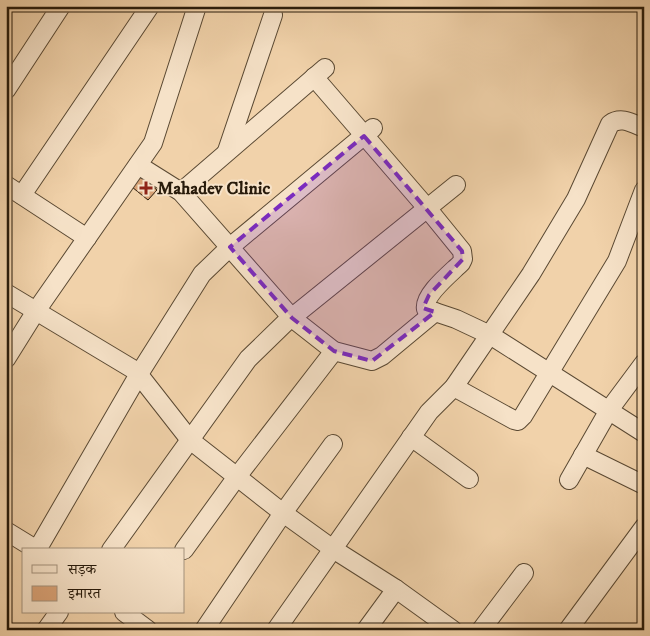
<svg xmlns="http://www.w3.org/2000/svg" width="650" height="636" viewBox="0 0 650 636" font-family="'IM FELL DW Pica','Noto Serif Devanagari',serif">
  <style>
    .building { fill: #d9a276; stroke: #281b0b }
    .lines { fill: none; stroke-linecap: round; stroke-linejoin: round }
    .minor-casing { stroke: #5a4933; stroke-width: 20 }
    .minor { stroke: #f6e2c8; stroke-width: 18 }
    .marked { fill: #7b2cbf; fill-opacity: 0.2; stroke: #7b2cbf; stroke-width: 4; stroke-dasharray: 10 6; stroke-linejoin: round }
    .poi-dot { fill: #8f2418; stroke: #f6e2c8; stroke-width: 2 }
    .labels { text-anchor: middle; stroke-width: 4; stroke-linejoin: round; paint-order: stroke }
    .poi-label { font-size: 18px; font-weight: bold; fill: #281b0b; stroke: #f6e2c8; text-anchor: start }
  </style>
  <rect width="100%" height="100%" fill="#f1d2aa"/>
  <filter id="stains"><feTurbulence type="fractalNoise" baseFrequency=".004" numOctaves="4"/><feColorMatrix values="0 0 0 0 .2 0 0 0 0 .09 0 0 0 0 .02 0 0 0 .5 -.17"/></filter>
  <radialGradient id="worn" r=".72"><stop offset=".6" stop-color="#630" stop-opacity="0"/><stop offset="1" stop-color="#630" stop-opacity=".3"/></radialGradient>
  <polygon class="building" points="140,176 157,190 148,200 132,187"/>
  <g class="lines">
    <g class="minor-casing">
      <g id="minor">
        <path d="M314,77l113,131 35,43 1,8 -2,4c-10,10 -38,32 -35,46l30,10 34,16 154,98"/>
        <polyline points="6,90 61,6"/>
        <polyline points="227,151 273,15"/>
        <polyline points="138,165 181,192 292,318 334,351 372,361 382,356 435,312"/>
        <polyline points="6,185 87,238"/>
        <polyline points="181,192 325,68"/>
        <polyline points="22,195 150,6"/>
        <polyline points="6,293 136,371 190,440 283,513 333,549 396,589 453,630"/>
        <polyline points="6,359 36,311 153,143 197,6"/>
        <polyline points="454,387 514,420 518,421 523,416 617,261 644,190"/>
        <polyline points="411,437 469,479"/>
        <polyline points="583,455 644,485"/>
        <polyline points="569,480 609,410 644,363"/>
        <polyline points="6,531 37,550"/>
        <polyline points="37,550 139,374 202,274 230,247 373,128"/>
        <polyline points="111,550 248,359 285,323 456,185"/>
        <polyline points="184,550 236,478 334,351"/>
        <polyline points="124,612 148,630"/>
        <polyline points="46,630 59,612"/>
        <polyline points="204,630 283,513 333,444"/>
        <path d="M276,630l153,-218 25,-25 77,-113 45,-75 34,-75c11,-8 22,-1 34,4"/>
        <polyline points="366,630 396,589"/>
        <polyline points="481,630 524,573"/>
        <polyline points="568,630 644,527"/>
      </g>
    </g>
    <use href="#minor" class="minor"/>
  </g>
  <path class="marked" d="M364,136l98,115 1,8 -34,36 -6,13 12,4 -63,49 -38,-10 -42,-33 -62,-71z"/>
  <path class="poi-dot" d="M143.5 180.5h5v5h5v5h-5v5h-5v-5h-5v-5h5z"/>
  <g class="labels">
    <g class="poi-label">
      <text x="157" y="194">Mahadev Clinic</text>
    </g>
  </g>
  <rect width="650" height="636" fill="none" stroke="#f1d2aa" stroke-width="25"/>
  <rect x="8" y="8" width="635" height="621" fill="none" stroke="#281b0b" stroke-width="2.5"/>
  <rect x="12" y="12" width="625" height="611" fill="none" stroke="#281b0b"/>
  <rect x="22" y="548" width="162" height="65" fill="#f6e2c8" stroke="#a4927c"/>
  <rect x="32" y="565" width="25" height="8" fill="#f6e2c8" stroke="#a4927c"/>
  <text x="68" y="574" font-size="15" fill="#281b0b">सड़क</text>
  <rect x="32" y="586" width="25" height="15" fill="#d9a276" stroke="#a4927c"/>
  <text x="68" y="598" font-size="15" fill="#281b0b">इमारत</text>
  <rect width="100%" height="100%" filter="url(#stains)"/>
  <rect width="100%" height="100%" fill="url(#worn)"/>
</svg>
